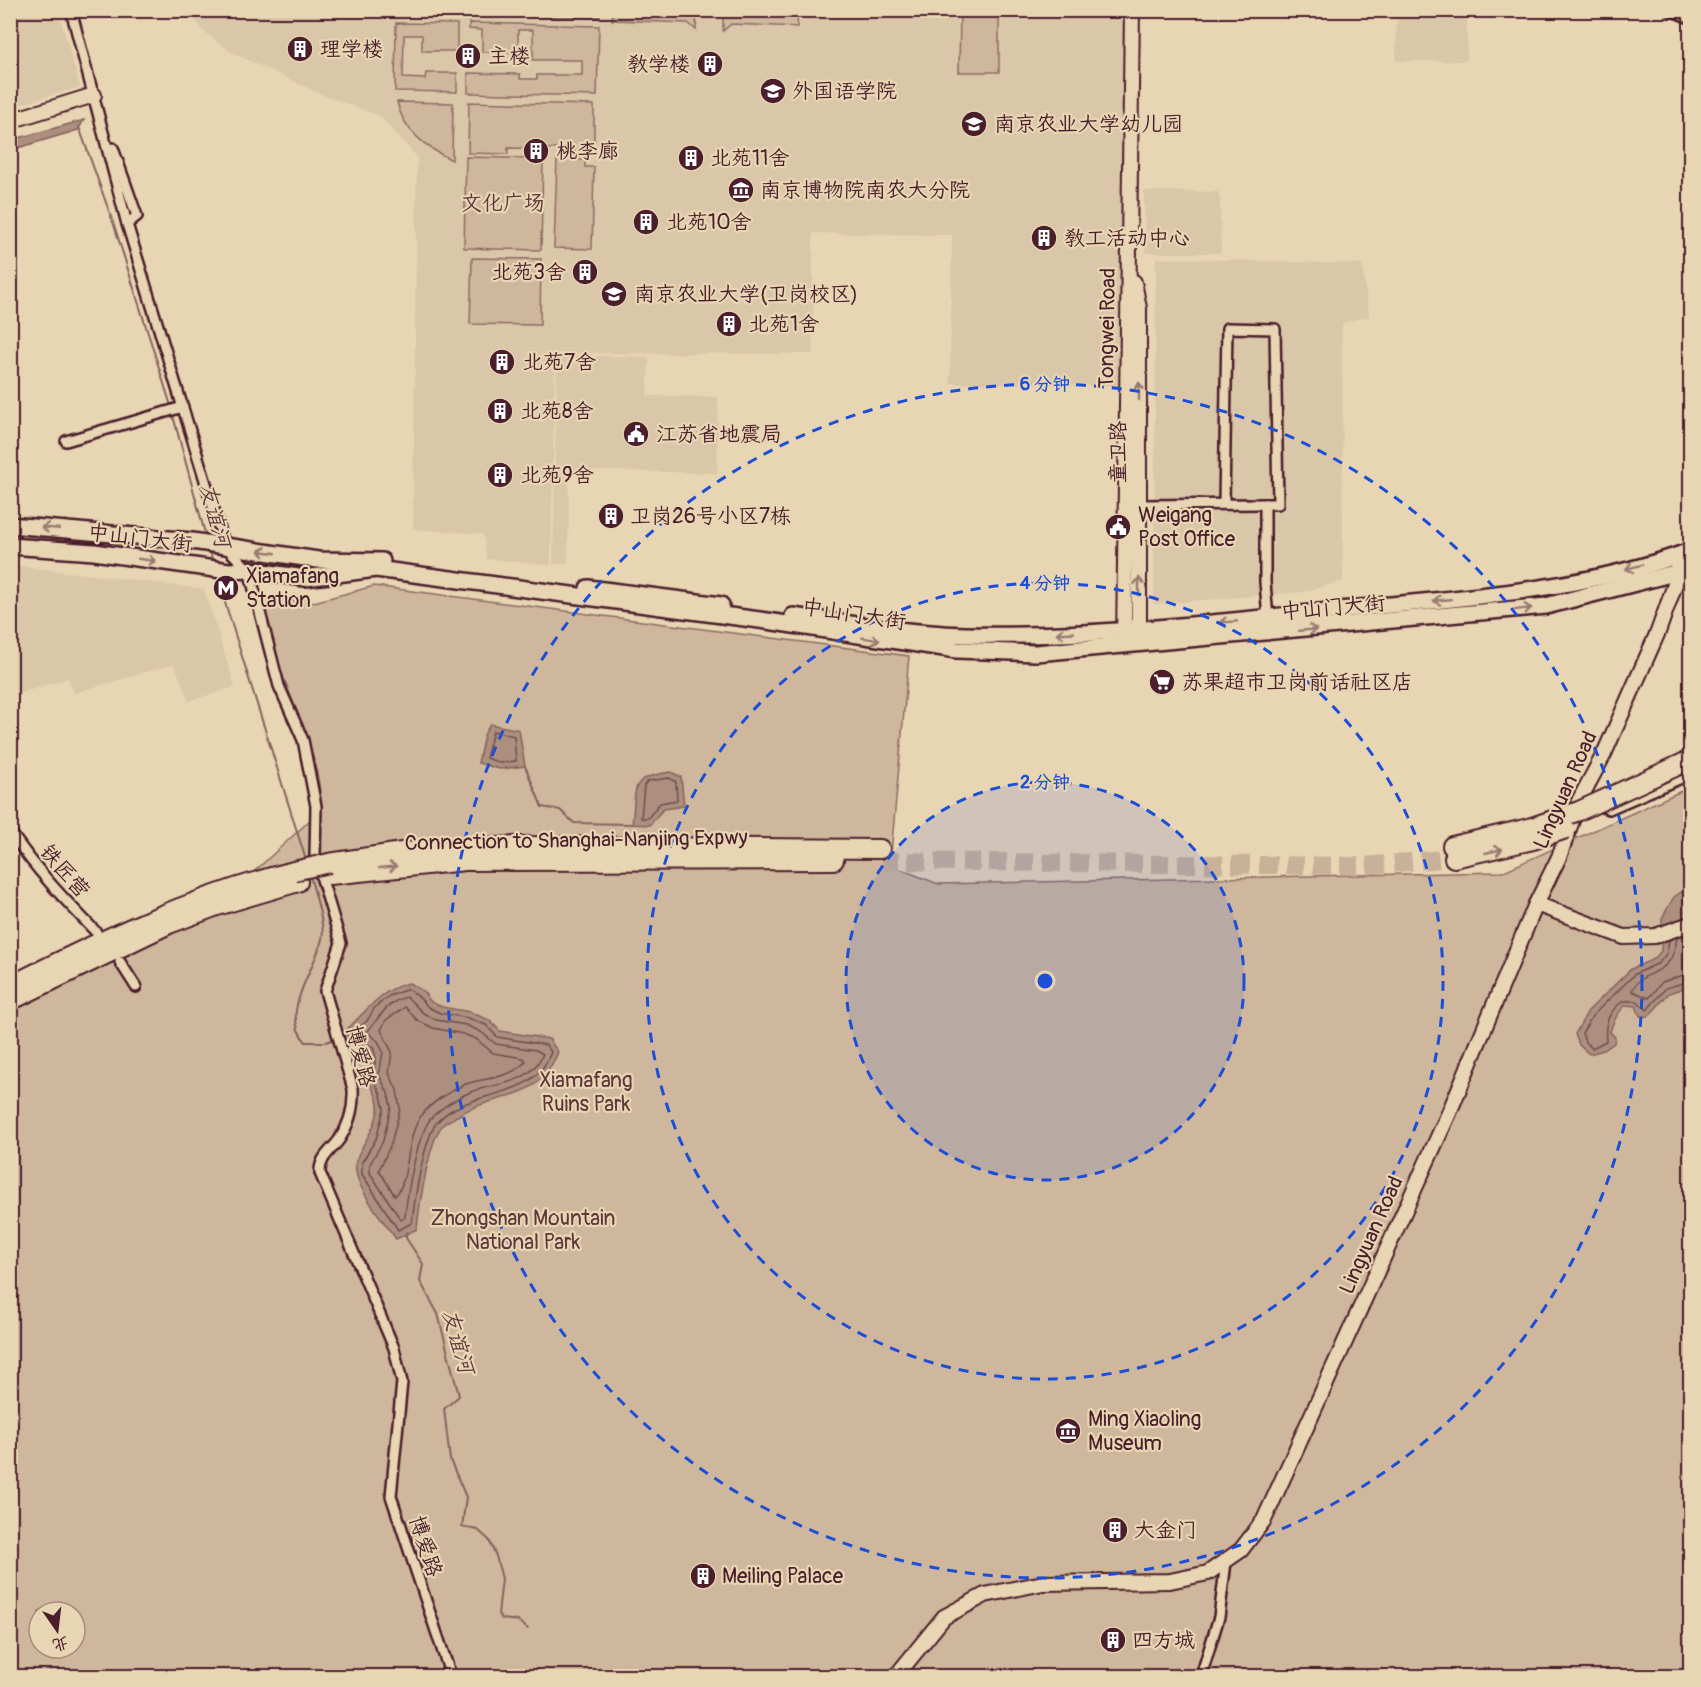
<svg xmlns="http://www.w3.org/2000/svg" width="1701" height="1687" viewBox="0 0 1701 1687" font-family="Pangolin,'LXGW WenKai TC',sans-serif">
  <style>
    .built { fill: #dac6a8 }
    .green { fill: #cfb79d; stroke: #8c6b64; stroke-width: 1.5; fill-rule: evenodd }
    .water { fill: #ac8f7f; stroke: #85625d; stroke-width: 1.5 }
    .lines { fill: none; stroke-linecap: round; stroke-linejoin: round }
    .shore { stroke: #714c4d; stroke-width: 1.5 }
    .stream { stroke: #85625d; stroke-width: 2 }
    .highway-tunnel { stroke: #c8b198; stroke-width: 18; stroke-dasharray: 18 9; stroke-linecap: butt }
    .street-casing { stroke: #4a1f2b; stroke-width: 14 }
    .secondary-casing { stroke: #4a1f2b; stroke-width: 18 }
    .primary-casing { stroke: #4a1f2b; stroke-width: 20 }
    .highway-casing { stroke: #4a1f2b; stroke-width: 22 }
    .street { stroke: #e8d5b3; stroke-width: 9 }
    .secondary { stroke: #e8d5b3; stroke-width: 14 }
    .primary { stroke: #e8d5b3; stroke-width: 15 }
    .highway { stroke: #e8d5b3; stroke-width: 18 }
    .highway-bridge-casing { stroke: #4a1f2b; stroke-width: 22; stroke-linecap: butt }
    .highway-bridge { stroke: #e8d5b3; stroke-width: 18 }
    .oneway { stroke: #997a6f }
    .ring { fill: none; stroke: #1d4ed8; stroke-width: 3; stroke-dasharray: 10 8 }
    .labels { text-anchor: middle; stroke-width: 4.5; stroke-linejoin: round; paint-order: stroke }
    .poi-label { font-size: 21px; fill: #4a1f2b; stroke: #e8d5b3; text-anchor: start }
    .park-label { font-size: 21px; fill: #5e363c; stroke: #e8d5b3 }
    .street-label { font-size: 21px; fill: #4a1f2b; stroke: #e8d5b3 }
    .water-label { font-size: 22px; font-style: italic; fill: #623b40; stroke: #e8d5b3 }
    .centre { fill: #1d4ed8; stroke: #e8d5b3; stroke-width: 3 }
    .ring-label { font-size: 18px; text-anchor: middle; font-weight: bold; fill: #1d4ed8; stroke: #e8d5b3; stroke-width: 4.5; stroke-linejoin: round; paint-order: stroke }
  </style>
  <rect width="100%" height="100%" fill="#e8d5b3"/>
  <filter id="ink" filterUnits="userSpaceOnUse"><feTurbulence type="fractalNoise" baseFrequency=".0167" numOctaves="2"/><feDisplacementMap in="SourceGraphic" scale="12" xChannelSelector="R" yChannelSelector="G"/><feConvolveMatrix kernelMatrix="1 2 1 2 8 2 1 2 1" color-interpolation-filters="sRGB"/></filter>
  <g filter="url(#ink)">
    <g class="built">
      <polygon points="11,10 58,11 80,87 11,107"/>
      <polygon points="190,11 1126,11 1123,386 950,383 952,235 813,233 813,354 555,353 551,565 487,559 483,534 413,529 417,157 380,116 323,95 231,52 201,29"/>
      <polygon points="1397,11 1467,11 1467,61 1396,61"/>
      <polygon points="1144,191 1218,192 1220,201 1221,253 1145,253"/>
      <polygon points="1156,258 1362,264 1369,316 1342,323 1343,581 1302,592 1154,604"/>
      <polygon points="557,355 649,357 647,396 718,397 717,473 569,470 568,564 553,564"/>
      <polygon points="11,565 204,589 235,687 189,701 174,664 74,693 68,678 11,696"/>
    </g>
    <g class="green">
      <polygon points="473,10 600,11 600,17 473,16"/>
      <rect x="402" y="11" width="50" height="4"/>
      <polygon points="613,11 697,11 696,30 688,23 612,20"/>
      <polygon points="723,11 798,11 797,27 731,24 723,31"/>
      <polygon points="960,11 999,11 999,72 959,72"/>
      <polygon points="396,23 457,24 457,51 422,51 422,35 404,35 403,78 425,79 426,73 457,73 457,92 395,91"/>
      <polygon points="469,23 599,26 597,96 468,93 468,73 520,74 520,79 537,79 537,75 582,75 582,60 533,60 533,30 518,30 518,52 482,52 482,30 469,29"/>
      <path d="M397,102l56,1 -1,57c-25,-12 -49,-29 -55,-58z"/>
      <polygon points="469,102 594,105 594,141 583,149 564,154 564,149 508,148 508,154 468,153"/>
      <polygon points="466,157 543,159 541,250 464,248"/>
      <polygon points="557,159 585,160 585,167 594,167 592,249 554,248"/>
      <polygon points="472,258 541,259 540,325 470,324"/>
      <path d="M374,586l535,70 -19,209 48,19 564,-12 188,-85v889h-1679v-672l206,-98 104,-96c0,-75 -53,-139 -59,-212l33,3v-6l19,7zM39,1612h36v36h-36z"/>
    </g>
    <g class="water">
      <polygon points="84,120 78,130 11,150 11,140"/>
      <polygon points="490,724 519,730 525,766 500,769 478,763 484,735"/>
      <path d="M671,772l10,5 3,29 -21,3 -13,16 -18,-1c5,-39 -4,-46 39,-52z"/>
      <path d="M1690,886v100l-21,7 -20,23h-9l-4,-10 -10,-1c-9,8 -13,16 -16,27l5,5 -1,6 -10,7 -15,4 -10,-9 -4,-11 13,-23 43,-42 23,-10 7,-8 1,-33 12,-21z"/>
      <path d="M409,983l14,8 8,11 11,5 28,5 19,8 11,11 49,8 9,13c-21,53 -62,39 -101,64 -4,3 -12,6 -15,10 -13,14 -23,82 -25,103l-21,10c-13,-19 -45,-55 -40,-78 4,-15 19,-30 22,-51 2,-22 -19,-27 -8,-53l-3,-8 -18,-6 -3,-13c21,-19 33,-40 63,-47z"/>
    </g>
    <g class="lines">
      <g class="shore">
        <polygon points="493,731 514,736 516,761 501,763 486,758"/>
        <polygon points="669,778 676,782 677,800 660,803 648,818 641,818 644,785 648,781"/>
        <path d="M1677,937c-5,45 -34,28 -45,54l17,7 13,-16 28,-9"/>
        <path d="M1669,940l-2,13 -8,10 -24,11 -42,41 -11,18 3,9 7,6 14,-7c-2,-17 2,-29 17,-40h14l10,9 19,-22 24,-7"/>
        <path d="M408,989l10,7 10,11 12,6 28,5 18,7 11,12 49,8 5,7c-17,51 -81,35 -113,69 -14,15 -24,81 -26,102l-14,7 -36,-56v-12l14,-23 8,-30 -3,-14 -9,-18 4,-19 -3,-11 -19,-9 -2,-5 15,-12 8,-14 14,-11z"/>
        <path d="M407,997l16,16 13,7 30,5 15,7 15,12 40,6 7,4c-14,33 -48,28 -75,39 -11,5 -27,15 -35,23 -16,15 -26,79 -28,101l-4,3 -31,-47v-9l13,-23 8,-34 -3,-14 -9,-18 4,-23 -5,-11 -11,-9c12,-14 20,-31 40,-35z"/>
        <path d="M405,1007l12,13 16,8 30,6 13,5 17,14 30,5 3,3c-15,18 -39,16 -60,23 -12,5 -30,16 -39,25 -24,22 -15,70 -32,87l-16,-26 12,-26 9,-35 -3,-19 -8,-17 3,-21 -11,-22 5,-10z"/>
      </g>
      <g class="stream">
        <polyline points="79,127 114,225 171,406"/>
        <polyline points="172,412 206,537"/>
        <polyline points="210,551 213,563"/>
        <polyline points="217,577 306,860"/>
        <polyline points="525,766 542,807 560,810 574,823 632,824"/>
        <path d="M310,875c3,14 16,51 12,64 -7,32 -44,74 -16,103h20l9,-3"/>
        <polyline points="406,1232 406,1238 423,1264 420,1281 438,1314 459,1396 444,1409 450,1460 466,1497 462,1527 478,1530 489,1540 496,1556 502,1579 498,1614 502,1619 518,1621 528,1629"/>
      </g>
      <polyline class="highway-tunnel" points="881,861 1364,866 1454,858"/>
      <g class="street-casing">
        <g id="street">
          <path d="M71,10l56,214 98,322 24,24 30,116 24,54 13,66 -1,50 26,87 -16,48 28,98c1,18 -4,36 -14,51 -8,11 -20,18 -19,33l74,175 8,34 -11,114 60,180"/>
          <polyline points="1670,10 1690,18"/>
          <polyline points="113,148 137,216 127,224"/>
          <polyline points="66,441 183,407"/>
          <polyline points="1224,503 1227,328 1275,329 1278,504 1265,504 1265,582 1268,619"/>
          <polyline points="1136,505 1265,504"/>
          <polyline points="1595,805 1609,809 1681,778 1690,778"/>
          <path d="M10,831c25,38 55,69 86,101"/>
          <polyline points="120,962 136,987"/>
          <polyline points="1201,1676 1219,1617 1226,1562"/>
        </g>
      </g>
      <g class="secondary-casing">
        <g id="secondary">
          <polyline points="10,121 94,95"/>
          <polyline points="1134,282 1139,308 1139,640"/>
          <polyline points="1124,641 1132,10"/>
          <polyline points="1536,904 1624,937 1655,936 1690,924"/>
          <polyline points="896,1676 944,1617 985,1595 1043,1583 1170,1581 1208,1573 1241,1550 1264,1520 1449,1113 1536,904 1559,857 1579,801 1604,754 1658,632 1679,573 1677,564"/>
        </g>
      </g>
      <g class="primary-casing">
        <g id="primary">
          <polyline points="10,525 192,541 318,560 382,561"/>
          <polyline points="10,546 94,552 229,571 249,570 305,578 376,569 767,621 957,650 1036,653 1546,606 1690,569"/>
          <polyline points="588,588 721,605"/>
          <path d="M793,616c56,8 114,17 172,19 131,3 264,-14 394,-27 112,-11 225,-18 331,-57"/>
        </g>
      </g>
      <g class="highway-casing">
        <g id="highway">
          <polyline points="1452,846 1529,828"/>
          <polyline points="1454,858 1533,840"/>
          <polyline points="329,863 402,852 517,846 880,849"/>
          <polyline points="330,875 465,861 834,860"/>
          <path d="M10,986c92,-47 184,-90 284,-115"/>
          <polyline points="10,1001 169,924 217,906 298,882"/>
        </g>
      </g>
      <use href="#street" class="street"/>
      <use href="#secondary" class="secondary"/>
      <use href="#primary" class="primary"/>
      <use href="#highway" class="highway"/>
      <g class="highway-bridge-casing">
        <g id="highway-bridge">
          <polyline points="1529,828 1579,811 1690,760"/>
          <polyline points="1533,840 1566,829"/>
          <polyline points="294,871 329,863"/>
        </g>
      </g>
      <use href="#highway-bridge" class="highway-bridge"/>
    </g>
    <defs><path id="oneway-shaft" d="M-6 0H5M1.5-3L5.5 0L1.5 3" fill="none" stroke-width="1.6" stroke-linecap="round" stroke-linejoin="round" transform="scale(1.5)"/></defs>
    <g class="oneway">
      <use href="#oneway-shaft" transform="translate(1139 391) rotate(-90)"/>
      <use href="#oneway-shaft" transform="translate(50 528) rotate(-175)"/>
      <use href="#oneway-shaft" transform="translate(267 552) rotate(-172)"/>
      <use href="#oneway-shaft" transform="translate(147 560) rotate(8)"/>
      <use href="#oneway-shaft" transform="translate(1634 567) rotate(165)"/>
      <use href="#oneway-shaft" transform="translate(1139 586) rotate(-90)"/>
      <use href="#oneway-shaft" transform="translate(1442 600) rotate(175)"/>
      <use href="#oneway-shaft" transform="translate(1523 609) rotate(-7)"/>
      <use href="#oneway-shaft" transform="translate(1228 622) rotate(176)"/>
      <use href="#oneway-shaft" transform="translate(1308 630) rotate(-5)"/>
      <use href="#oneway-shaft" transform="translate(1065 633) rotate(177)"/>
      <use href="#oneway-shaft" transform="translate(871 639) rotate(9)"/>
      <use href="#oneway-shaft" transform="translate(1494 851) rotate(-13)"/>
      <use href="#oneway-shaft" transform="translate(388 867) rotate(-6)"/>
    </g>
  </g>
  <circle cx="1045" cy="981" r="199" fill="#1d4ed8" fill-opacity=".12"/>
  <g class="ring">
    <circle cx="1045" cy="981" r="199"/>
    <circle cx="1045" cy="981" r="398"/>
    <circle cx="1045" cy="981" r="597"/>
  </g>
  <defs>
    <g id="building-disc" transform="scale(1.35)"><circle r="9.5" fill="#4a1f2b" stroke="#e8d5b3"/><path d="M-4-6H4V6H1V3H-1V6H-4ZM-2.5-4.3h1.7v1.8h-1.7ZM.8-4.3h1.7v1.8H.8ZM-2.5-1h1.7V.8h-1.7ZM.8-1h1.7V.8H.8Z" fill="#fff"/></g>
    <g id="university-disc" transform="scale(1.35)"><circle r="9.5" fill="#4a1f2b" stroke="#e8d5b3"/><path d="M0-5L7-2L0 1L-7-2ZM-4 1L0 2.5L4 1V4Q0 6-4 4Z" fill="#fff"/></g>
    <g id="school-disc" transform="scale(1.35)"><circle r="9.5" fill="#4a1f2b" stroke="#e8d5b3"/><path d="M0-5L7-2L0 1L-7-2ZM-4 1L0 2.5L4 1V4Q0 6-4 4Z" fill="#fff"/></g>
    <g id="museum-disc" transform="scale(1.35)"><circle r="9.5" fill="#4a1f2b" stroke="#e8d5b3"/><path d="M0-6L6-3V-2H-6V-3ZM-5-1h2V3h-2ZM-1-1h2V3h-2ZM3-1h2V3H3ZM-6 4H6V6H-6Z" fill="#fff"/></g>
    <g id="civic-disc" transform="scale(1.35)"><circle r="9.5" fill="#4a1f2b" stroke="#e8d5b3"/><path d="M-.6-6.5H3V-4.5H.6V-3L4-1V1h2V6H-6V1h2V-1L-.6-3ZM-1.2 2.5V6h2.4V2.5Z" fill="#fff"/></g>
    <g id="metro-disc" transform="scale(1.35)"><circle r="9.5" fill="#4a1f2b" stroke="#e8d5b3"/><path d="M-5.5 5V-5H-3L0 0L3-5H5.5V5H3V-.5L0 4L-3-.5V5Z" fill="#fff"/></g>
    <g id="supermarket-disc" transform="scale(1.35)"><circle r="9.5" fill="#4a1f2b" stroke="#e8d5b3"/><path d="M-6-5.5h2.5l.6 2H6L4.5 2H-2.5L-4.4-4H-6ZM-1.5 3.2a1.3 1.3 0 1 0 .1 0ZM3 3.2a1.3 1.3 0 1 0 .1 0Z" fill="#fff"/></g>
  </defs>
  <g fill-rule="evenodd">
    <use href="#building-disc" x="300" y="49"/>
    <use href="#building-disc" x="468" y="56"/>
    <use href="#building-disc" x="710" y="64"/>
    <use href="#university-disc" x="773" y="91"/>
    <use href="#school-disc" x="974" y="124"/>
    <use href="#building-disc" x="536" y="151"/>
    <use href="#building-disc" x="691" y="158"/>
    <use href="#museum-disc" x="741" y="190"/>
    <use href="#building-disc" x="646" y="222"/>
    <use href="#building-disc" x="1044" y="238"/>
    <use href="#building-disc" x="585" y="272"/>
    <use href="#university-disc" x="614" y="294"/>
    <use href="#building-disc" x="729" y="324"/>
    <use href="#building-disc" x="502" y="362"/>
    <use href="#building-disc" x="500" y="411"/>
    <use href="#civic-disc" x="636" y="434"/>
    <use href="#building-disc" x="500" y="475"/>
    <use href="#building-disc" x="611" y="516"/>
    <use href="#civic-disc" x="1118" y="527"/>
    <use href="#metro-disc" x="226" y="588"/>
    <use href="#supermarket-disc" x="1162" y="682"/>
    <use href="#museum-disc" x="1068" y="1431"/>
    <use href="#building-disc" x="1115" y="1530"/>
    <use href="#building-disc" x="703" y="1576"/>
    <use href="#building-disc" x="1113" y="1640"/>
  </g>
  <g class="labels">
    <g class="poi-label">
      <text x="320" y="56">理学楼</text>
      <text x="488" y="63">主楼</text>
      <text x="690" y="71" text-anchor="end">教学楼</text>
      <text x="792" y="98">外国语学院</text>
      <text x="994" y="131">南京农业大学幼儿园</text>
      <text x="556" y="158">桃李廊</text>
      <text x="710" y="165">北苑11舍</text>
      <text x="760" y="197">南京博物院南农大分院</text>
      <text x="666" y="229">北苑10舍</text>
      <text x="1064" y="245">教工活动中心</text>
      <text x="566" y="279" text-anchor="end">北苑3舍</text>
      <text x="634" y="301">南京农业大学(卫岗校区)</text>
      <text x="748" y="331">北苑1舍</text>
      <text x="522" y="369">北苑7舍</text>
      <text x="520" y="418">北苑8舍</text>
      <text x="656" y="441">江苏省地震局</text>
      <text x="520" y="482">北苑9舍</text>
      <text x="1138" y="522">Weigang<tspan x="1138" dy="24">Post Office</tspan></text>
      <text x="630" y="523">卫岗26号小区7栋</text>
      <text x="246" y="583">Xiamafang<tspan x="246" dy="24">Station</tspan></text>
      <text x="1182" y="689">苏果超市卫岗前话社区店</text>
      <text x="1088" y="1426">Ming Xiaoling<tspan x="1088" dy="24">Museum</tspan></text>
      <text x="1134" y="1537">大金门</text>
      <text x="722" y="1583">Meiling Palace</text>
      <text x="1132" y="1647">四方城</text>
    </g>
    <g class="park-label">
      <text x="503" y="210">文化广场</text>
      <text x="586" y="1087">Xiamafang<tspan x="586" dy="24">Ruins Park</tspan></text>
      <text x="523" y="1225">Zhongshan Mountain<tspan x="523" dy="24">National Park</tspan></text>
    </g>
    <g class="street-label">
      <text transform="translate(1107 328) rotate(-89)" y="7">Tongwei Road</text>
      <text transform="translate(1118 452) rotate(-90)" y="7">童卫路</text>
      <text transform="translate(140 538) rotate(7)" y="7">中山门大街</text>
      <text transform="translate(1333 607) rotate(-5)" y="7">中山门大街</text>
      <text transform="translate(854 614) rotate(9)" y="7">中山门大街</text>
      <text transform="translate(1565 790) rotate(-66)" y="7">Lingyuan Road</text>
      <text transform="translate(576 840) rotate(-1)" y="7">Connection to Shanghai-Nanjing Expwy</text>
      <text transform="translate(65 871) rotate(49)" y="7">铁匠营</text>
      <text transform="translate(361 1056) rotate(76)" y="7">博爱路</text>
      <text transform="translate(1371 1235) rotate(-66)" y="7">Lingyuan Road</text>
      <text transform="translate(426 1546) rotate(72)" y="7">博爱路</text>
    </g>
    <g class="water-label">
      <text transform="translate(216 515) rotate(75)" y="8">友谊河</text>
      <text transform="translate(459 1341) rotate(74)" y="8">友谊河</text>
    </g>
  </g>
  <circle cx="1045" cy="981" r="9" class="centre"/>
  <g class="ring-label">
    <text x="1045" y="390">6 分钟</text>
    <text x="1045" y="589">4 分钟</text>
    <text x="1045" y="788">2 分钟</text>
  </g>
  <rect width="1701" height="1687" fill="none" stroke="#e8d5b3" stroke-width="36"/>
  <rect x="18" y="18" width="1665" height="1651" fill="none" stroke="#4a1f2b" stroke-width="2" filter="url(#ink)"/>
  <g transform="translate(57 1630) rotate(166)"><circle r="28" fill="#e8d5b3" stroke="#a98c7d" stroke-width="1.5"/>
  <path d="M0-4.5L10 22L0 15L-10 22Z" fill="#4a1f2b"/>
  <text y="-9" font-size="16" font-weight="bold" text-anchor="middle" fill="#4a1f2b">北</text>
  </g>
</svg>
